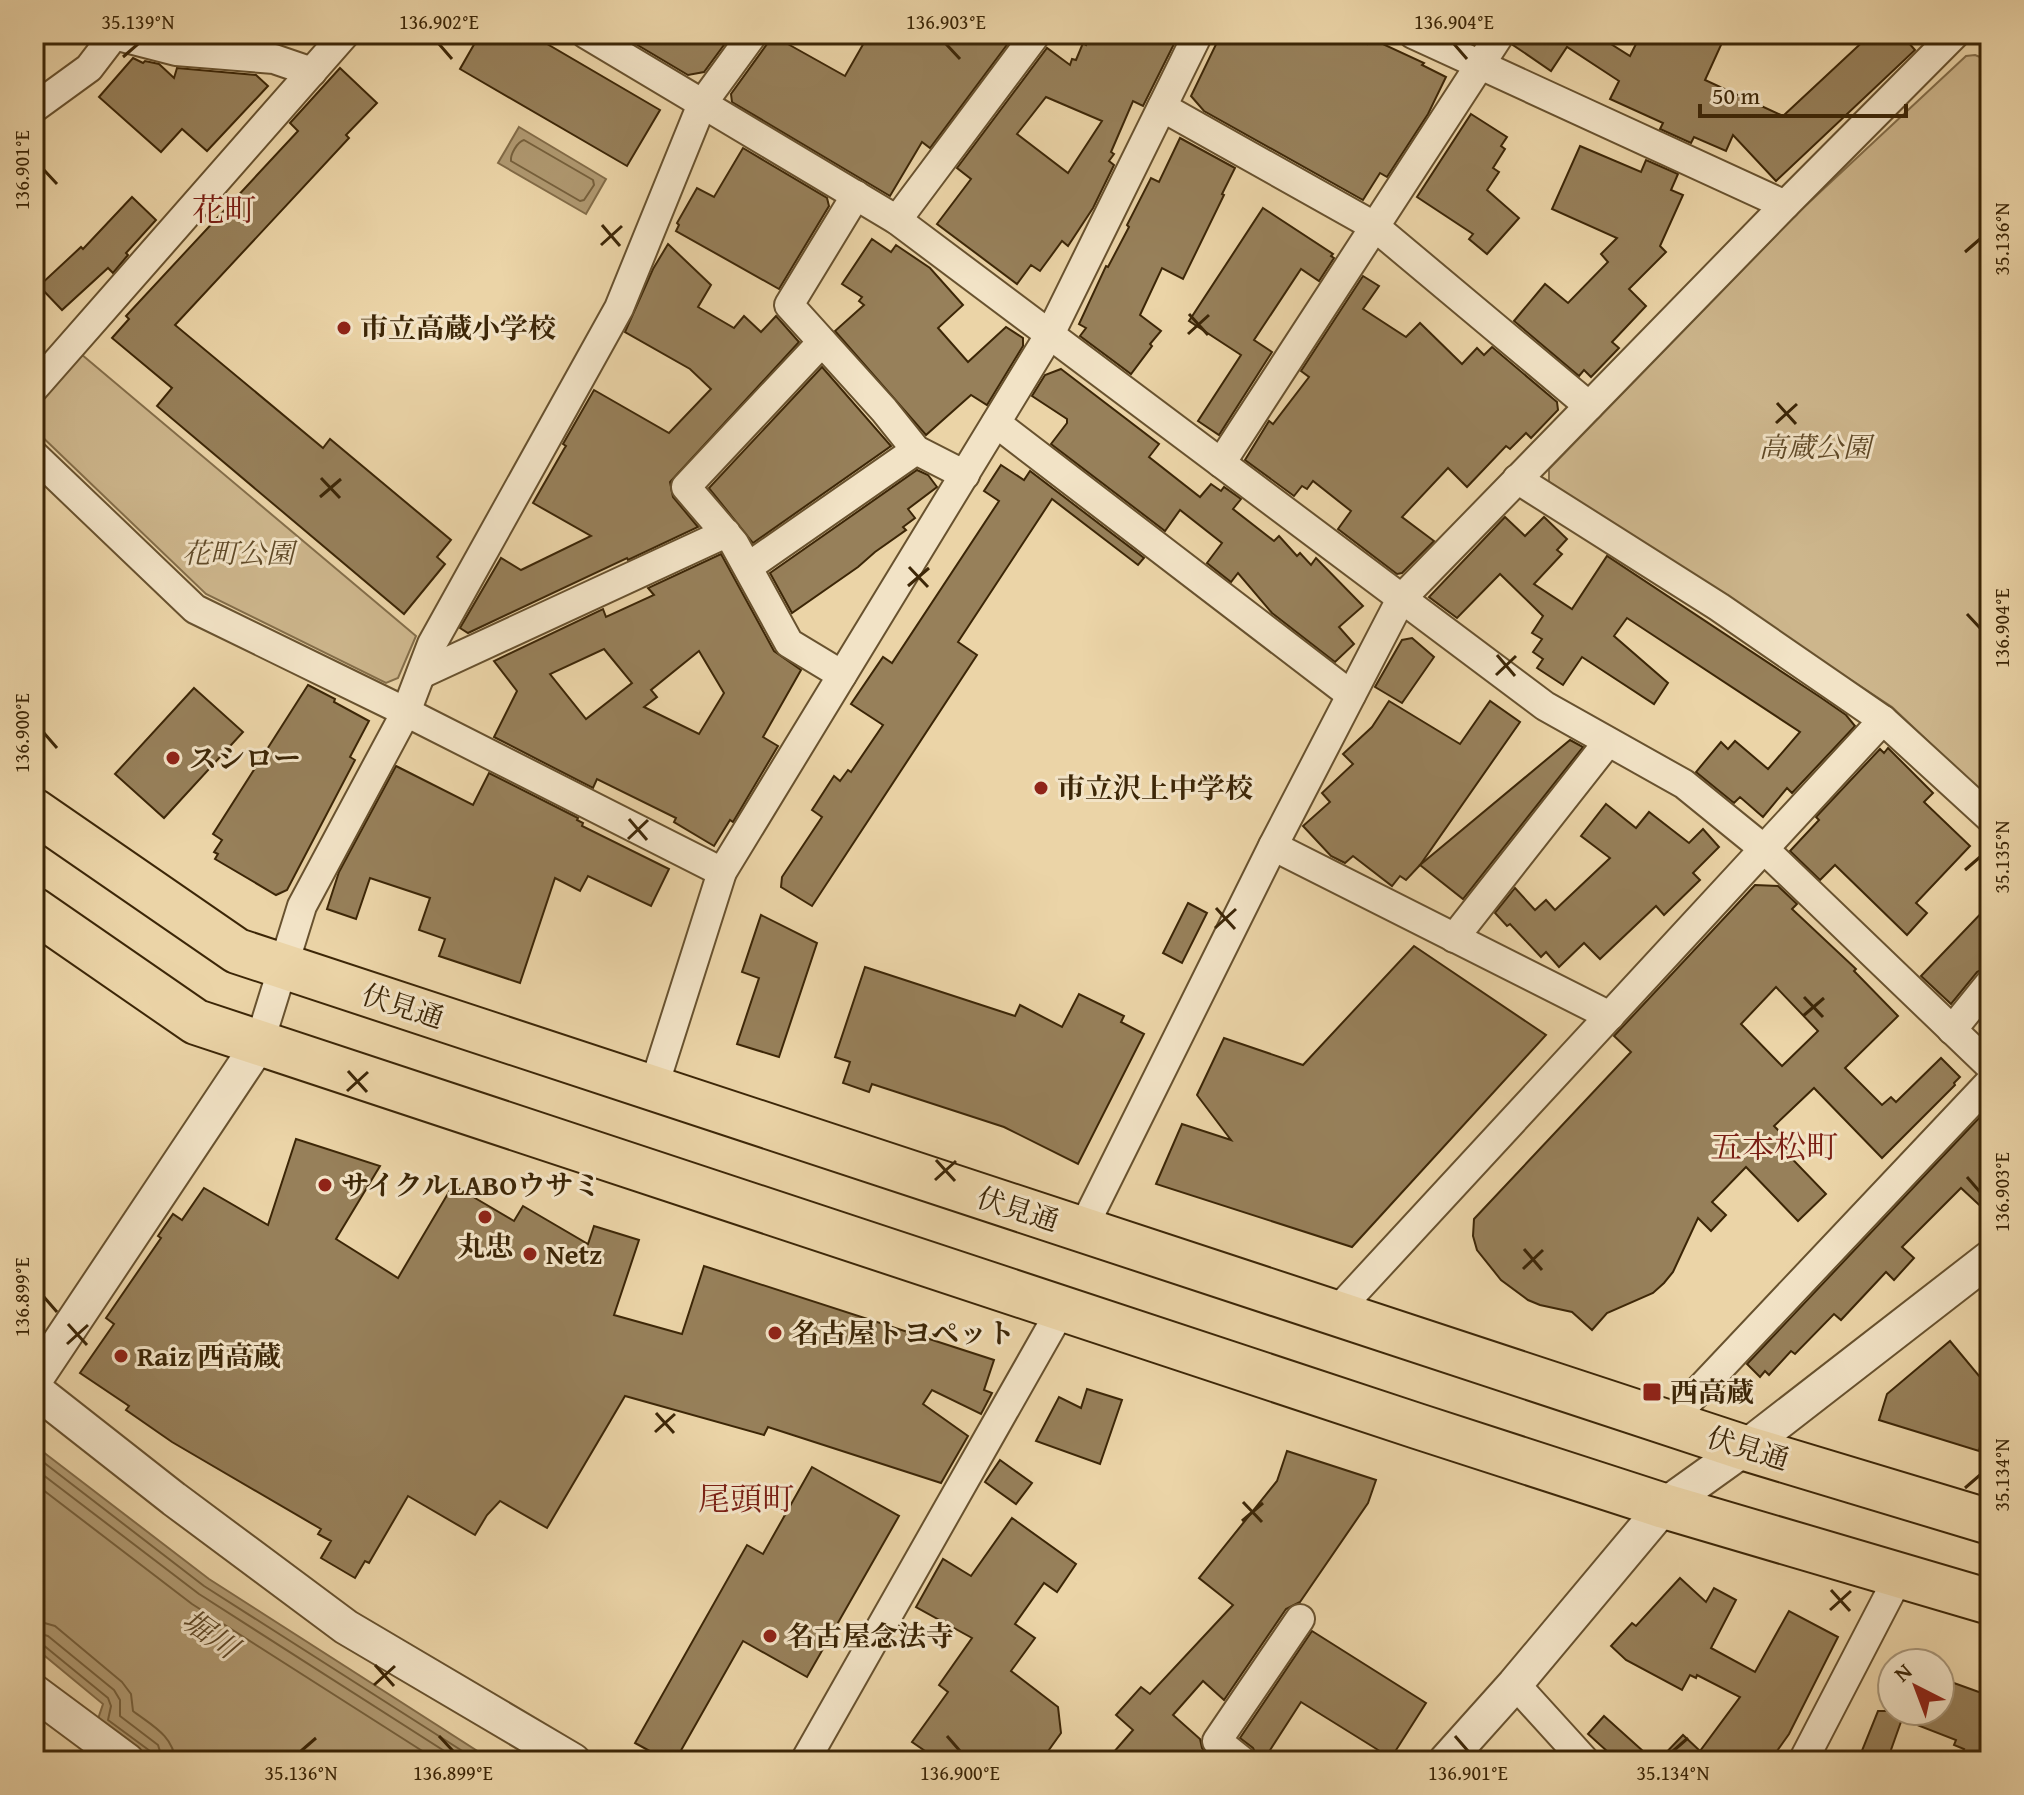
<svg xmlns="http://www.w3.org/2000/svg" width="2024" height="1795" viewBox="0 0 2024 1795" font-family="'Gentium Book Plus','Noto Serif JP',serif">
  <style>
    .green { fill: #cdb68c; stroke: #846e4a; stroke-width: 2 }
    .water { fill: #b09971; stroke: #826b47; stroke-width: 2 }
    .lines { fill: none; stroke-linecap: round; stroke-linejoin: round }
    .shore { stroke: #76603c; stroke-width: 2 }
    .building { fill: #97805a; stroke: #3c2607; stroke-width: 2; fill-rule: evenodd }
    .minor-casing { stroke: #68522f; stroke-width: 32 }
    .tertiary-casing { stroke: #68522f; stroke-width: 38 }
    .trunk-casing { stroke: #3c2607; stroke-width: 48 }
    .minor { stroke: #f2e3c6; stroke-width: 28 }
    .tertiary { stroke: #f2e3c6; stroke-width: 34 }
    .trunk { stroke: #ebd4a7; stroke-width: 44 }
    .ticks { fill: none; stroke: #3c2607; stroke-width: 3 }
    .poi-dot { fill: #8f2418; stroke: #f2e3c6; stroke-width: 3 }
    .labels { text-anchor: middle; stroke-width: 6; stroke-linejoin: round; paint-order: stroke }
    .poi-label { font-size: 28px; font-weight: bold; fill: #3c2607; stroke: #f2e3c6; text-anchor: start }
    .park-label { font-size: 28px; font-style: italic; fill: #604a28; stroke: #f2e3c6 }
    .street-label { font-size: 28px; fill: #3c2607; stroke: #f2e3c6 }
    .water-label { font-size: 30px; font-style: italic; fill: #5f4827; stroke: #f2e3c6 }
    .quarter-label { font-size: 32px; fill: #7a1f14; stroke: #f2e3c6 }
    .neatline { fill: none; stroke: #3c2607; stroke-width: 3 }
    .ticks-label { font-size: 20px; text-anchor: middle; fill: #3c2607 }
  </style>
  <rect width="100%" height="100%" fill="#ebd4a7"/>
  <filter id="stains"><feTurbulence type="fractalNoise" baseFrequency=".0025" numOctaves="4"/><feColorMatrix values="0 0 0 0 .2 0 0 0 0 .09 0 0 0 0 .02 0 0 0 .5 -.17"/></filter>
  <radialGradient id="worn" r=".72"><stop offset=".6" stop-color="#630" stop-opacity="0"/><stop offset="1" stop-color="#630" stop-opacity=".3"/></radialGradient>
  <g class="green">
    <polygon points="1975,55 1990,61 1990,800 1892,707 1549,482 1549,469 1802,209 1966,56"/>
    <polygon points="81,354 416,636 398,678 386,683 206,594 34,429 34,407"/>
  </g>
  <g class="water">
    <polygon points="519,127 606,179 586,214 498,163"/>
    <polygon points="34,1445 209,1579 493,1761 150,1761 97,1722 103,1704 34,1647"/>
  </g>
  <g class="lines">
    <g class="shore">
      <path d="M524,140l69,40 1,5 -10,15 -4,1 -69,-40c-1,-6 6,-19 13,-21z"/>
      <polyline points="34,1455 204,1586 478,1761"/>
      <polyline points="34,1468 199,1594 460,1761"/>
      <polyline points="34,1483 192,1604 438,1761"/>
      <path d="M34,1620l21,6 67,56 9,12 2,17c18,14 41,25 42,50"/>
      <polyline points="34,1632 48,1636 114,1690 120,1700 120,1716 158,1745 163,1761"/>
      <polyline points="34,1642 42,1644 108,1698 111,1706 108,1720 150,1751 153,1761"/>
    </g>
  </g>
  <g class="building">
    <polygon points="480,34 530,34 660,110 627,166 460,69"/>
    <polygon points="619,34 732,34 704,72 688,75"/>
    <polygon points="770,34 845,76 869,34 1015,34 930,148 922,142 890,196 732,102 731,94 767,44"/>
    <path d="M1091,34h88l-36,72 -10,-5 -22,51 3,2 -5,7 5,4 -21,43 -25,38 -6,-5 -22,30 -9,-6 -14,19 -80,-60 34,-45 -14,-11 90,-120 23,17 2,-6 4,1 7,-17 3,2zM1046,97l56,24 -34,52 -51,-39z"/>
    <polygon points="1221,34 1348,34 1367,44 1370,38 1424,63 1422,65 1446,77 1428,114 1387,177 1380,173 1363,200 1204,111 1191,96"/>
    <polygon points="1517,34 1595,34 1630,56 1641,34 1726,34 1705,80 1783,116 1871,34 1901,34 1915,50 1776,181 1733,135 1726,151 1694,137 1691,143 1660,129 1663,123 1610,99 1619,81 1567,47 1551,71 1513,45"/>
    <polygon points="133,58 143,63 145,61 159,64 174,78 177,68 256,75 268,86 207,151 182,129 161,152 99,97"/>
    <polygon points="340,68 377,103 346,135 349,138 175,325 323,448 330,439 451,540 437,557 445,564 404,614 157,406 172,388 112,338 129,319 126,316 298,131 290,123"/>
    <polygon points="1471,114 1507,137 1501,146 1505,149 1493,168 1499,172 1487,190 1519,218 1487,254 1469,239 1473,234 1417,197"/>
    <polygon points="1180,138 1235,168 1222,194 1224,195 1183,279 1162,268 1140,315 1161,331 1150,344 1152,346 1131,374 1080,336 1086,328 1079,324 1106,266 1108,267 1129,227 1127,225 1151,178 1159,182"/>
    <polygon points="1580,146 1641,172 1646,160 1678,174 1671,190 1683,195 1660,246 1666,252 1629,289 1646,306 1612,342 1619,348 1591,377 1584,370 1579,376 1514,321 1545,284 1568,303 1608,262 1601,254 1617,238 1552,209"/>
    <polygon points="743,148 827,198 829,206 779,289 676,231 679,225 677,223 697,188 714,197"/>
    <polygon points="132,197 156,220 126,253 128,255 113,273 108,268 62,310 39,286 81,247 83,249"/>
    <polygon points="1263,208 1333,254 1331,256 1334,258 1319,281 1301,269 1254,340 1272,352 1219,435 1198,421 1241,355 1189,321"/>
    <polygon points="872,239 891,252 896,245 930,268 963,305 938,328 968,362 1006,327 1023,338 1023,346 987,405 971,395 926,435 835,331 864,305 859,301 862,297 842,284"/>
    <polygon points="668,244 711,285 698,307 734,328 744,316 761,332 776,316 799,342 670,482 673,497 698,527 628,560 627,558 468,633 460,628 501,558 521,570 591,536 533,503 564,449 566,446 563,444 594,390 669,433 711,389 690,369 625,332 653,269"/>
    <polygon points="1363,276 1379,286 1363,309 1406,337 1420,323 1462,364 1477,348 1484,355 1492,347 1557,402 1558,410 1531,438 1526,433 1510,449 1506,446 1467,487 1448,468 1402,517 1434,541 1402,573 1397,574 1338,529 1351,511 1313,481 1307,489 1302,486 1294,496 1245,460 1269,421 1273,424 1309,377 1301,371"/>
    <polygon points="822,367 891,446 753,543 709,488"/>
    <polygon points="1061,369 1159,444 1149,457 1200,497 1211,484 1221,491 1224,487 1241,499 1233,509 1274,541 1279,536 1297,556 1300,553 1311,565 1316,558 1363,606 1339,627 1354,644 1335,662 1272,613 1238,573 1231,582 1207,563 1222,543 1180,510 1165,531 1051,444 1067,423 1067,419 1032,396 1045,375"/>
    <polygon points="1001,465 1024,480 1030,471 1144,558 1138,565 1052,499 958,642 977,655 812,906 781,887 782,877 822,817 812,810 834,776 840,781 848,770 851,772 883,725 851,704 883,657 892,663 999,501 984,491"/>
    <polygon points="917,470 928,475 937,487 908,509 915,518 903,527 906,530 875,552 858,567 792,613 770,573"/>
    <polygon points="1505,517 1525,536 1544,517 1567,539 1557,550 1562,554 1534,584 1572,609 1607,556 1820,697 1846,715 1855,726 1792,793 1787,788 1763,817 1740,797 1734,803 1696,772 1721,742 1728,749 1735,741 1768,769 1800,732 1627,618 1614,636 1668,683 1654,704 1582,657 1563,685 1537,668 1543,659 1533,652 1542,639 1532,633 1543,616 1500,574 1457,618 1429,597"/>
    <path d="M721,554l53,97 27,19 -38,67 15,9 -45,76 -3,-2 -16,26 -40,-24 2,-4 -79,-39 -4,9 -99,-51 23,-46 -23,-30 109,-52 3,8 48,-22 -6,-7zM604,649l28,34 -46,36 -36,-45zM699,651l25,42 -25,41 -55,-27 13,-10 -6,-7z"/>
    <polygon points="1412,638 1434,657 1402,703 1375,687 1402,640"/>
    <polygon points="308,685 335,699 334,702 369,721 350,757 355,760 287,890 276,895 215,859 218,854 214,852 222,840 213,834"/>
    <polygon points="194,688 243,732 164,818 115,774"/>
    <polygon points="1389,701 1460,744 1490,701 1520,722 1420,865 1406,880 1400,876 1392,886 1353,856 1345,863 1331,856 1303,826 1330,802 1322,793 1353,764 1343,754 1372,727"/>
    <polygon points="1570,740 1583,747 1463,899 1420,865"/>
    <polygon points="1888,748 1933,793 1924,802 1970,846 1916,903 1927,913 1907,935 1835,865 1820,880 1790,851 1819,820 1816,817 1880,749 1884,753"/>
    <polygon points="396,766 473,805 489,773 578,818 577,820 583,823 582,826 669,869 651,906 588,876 580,891 555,878 520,983 439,956 445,939 419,930 430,898 370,878 356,919 327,909 339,872"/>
    <polygon points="1606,804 1636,828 1649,812 1689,843 1703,829 1719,847 1693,873 1700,880 1664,915 1656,906 1600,959 1584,943 1559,967 1546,952 1541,957 1510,924 1507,926 1495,913 1515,888 1535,910 1546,900 1555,910 1610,858 1581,836"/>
    <path d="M1755,885l23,1 19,18 -5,5 64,60 -2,2 44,45 -53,52 37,37 9,-8 5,5 45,-44 19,19 -6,6 1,2 -73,73 -68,-70 -40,38 8,8 -7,7 51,53 -28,27 -52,-54 -34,35 14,13 -15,16 -13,-13 -25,54 -9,11 -11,10 -46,20 -15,17 -20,-18 -32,-7 -12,-5 -27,-20 -24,-30 -4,-14 1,-17 157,-167 -17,-16zM1776,987l42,44 -36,35 -41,-42z"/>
    <polygon points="1188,903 1207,913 1182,963 1163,953"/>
    <polygon points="1990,904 1990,965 1977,972 1951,1004 1921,976"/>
    <polygon points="761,915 817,943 779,1057 737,1044 759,978 742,972"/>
    <polygon points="1414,946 1546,1035 1352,1247 1156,1184 1182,1124 1231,1140 1197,1095 1224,1038 1303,1065"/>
    <polygon points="865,967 1015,1016 1020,1005 1062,1027 1079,994 1124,1016 1121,1022 1144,1034 1078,1164 1004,1127 872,1084 869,1092 843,1083 850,1062 835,1057"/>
    <polygon points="1980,1117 1990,1127 1990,1215 1961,1188 1902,1247 1914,1258 1894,1280 1886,1272 1841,1320 1834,1314 1795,1354 1791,1351 1769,1375 1765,1371 1760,1377 1747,1364"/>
    <polygon points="296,1139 380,1166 336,1239 398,1278 453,1185 514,1221 523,1206 588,1244 594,1226 639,1240 614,1315 682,1334 704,1266 994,1360 984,1390 992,1393 981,1414 932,1390 923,1404 968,1436 941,1483 768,1427 764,1435 625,1396 547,1528 500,1501 487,1515 475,1535 408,1496 369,1563 365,1561 355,1578 321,1558 331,1541 318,1534 321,1529 172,1442 126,1410 129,1406 80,1373 114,1324 106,1318 161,1238 158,1236 173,1214 182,1220 204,1188 268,1225"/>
    <polygon points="1950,1341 1990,1389 1990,1450 1980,1447 1979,1451 1879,1420 1887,1394"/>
    <polygon points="1087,1389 1122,1400 1100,1464 1036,1441 1059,1397 1081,1408"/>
    <polygon points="1287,1451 1376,1480 1368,1503 1300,1602 1286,1609 1224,1700 1203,1681 1173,1715 1200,1739 1202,1748 1215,1761 1106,1761 1133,1730 1116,1715 1141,1687 1150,1694 1233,1605 1199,1578 1277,1481"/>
    <polygon points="1000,1460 1032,1483 1016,1504 985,1482"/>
    <polygon points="812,1467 899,1516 807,1677 743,1641 675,1761 668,1761 635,1743 747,1545 763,1554"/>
    <polygon points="1012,1518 1076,1564 1057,1592 1044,1583 1015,1624 1035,1638 1011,1671 1058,1707 1061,1733 1041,1761 922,1761 928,1753 912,1742 948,1692 939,1685 972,1638 916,1607 943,1559 971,1576"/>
    <polygon points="1680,1578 1706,1602 1714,1588 1736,1600 1711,1648 1755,1672 1789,1611 1838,1637 1789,1734 1770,1761 1658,1761 1683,1735 1700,1751 1740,1697 1697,1675 1696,1678 1690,1675 1682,1690 1626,1660 1611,1646 1632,1623 1636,1626"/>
    <polygon points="1312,1631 1426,1703 1391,1758 1301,1702 1263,1761 1259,1761 1253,1748 1240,1738"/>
    <polygon points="1940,1678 1990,1696 1990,1761 1958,1761 1964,1749 1954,1745 1956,1740 1902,1719 1887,1761 1861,1753 1878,1711 1940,1711"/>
    <polygon points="1604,1716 1654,1761 1618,1761 1588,1734"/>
  </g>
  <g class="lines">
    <g class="minor-casing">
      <g id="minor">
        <polyline points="110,34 176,51 274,59 312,72"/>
        <polyline points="586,34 897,220 1545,706 1684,784 1764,849 1990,1066"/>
        <polyline points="1413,34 1785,205"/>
        <polyline points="1162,107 1374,226 1589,406"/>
        <polyline points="34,108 89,68 115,34"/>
        <polyline points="856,195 789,305 884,410 916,450 965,475"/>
        <polyline points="897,220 1036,34"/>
        <polyline points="822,342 686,487 734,543 789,643 842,675"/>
        <polyline points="34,388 345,34"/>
        <polyline points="996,423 1351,695"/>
        <polyline points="34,455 195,609 406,712 722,872"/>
        <polyline points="1221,463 1500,34"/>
        <polyline points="1517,479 1719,607 1883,720 1990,818"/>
        <polyline points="748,567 916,450"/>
        <polyline points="421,674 726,533"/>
        <polyline points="1273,846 1610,1016"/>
        <polyline points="1454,938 1608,742"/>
        <polyline points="1952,1030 1990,983"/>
        <polyline points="259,1044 302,906 406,712 432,644 619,308 702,104 753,34"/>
        <polyline points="653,1089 722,872 1050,334 1198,34"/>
        <polyline points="1082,1230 1273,846 1401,599 1785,205 1955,34"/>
        <polyline points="1335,1313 1883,720"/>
        <polyline points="1668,1423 1990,1082"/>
        <polyline points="1515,1684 1585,1761"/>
        <polyline points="805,1761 1061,1310"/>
        <polyline points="1242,1761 1217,1741 1300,1619"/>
        <polyline points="1803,1761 1899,1576"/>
      </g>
    </g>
    <g class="tertiary-casing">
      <g id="tertiary">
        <polyline points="34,1381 259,1044"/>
        <polyline points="34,1389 174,1499 346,1627 573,1761"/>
        <polyline points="34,1692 127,1761"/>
        <polyline points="1446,1761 1515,1684 1664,1506 1745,1448 1990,1258"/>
      </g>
    </g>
    <g class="trunk-casing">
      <g id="trunk">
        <polyline points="34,811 237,951 1745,1448 1990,1522"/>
        <polyline points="34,910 196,1022 1417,1426 1664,1506 1990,1602"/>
      </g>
    </g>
    <use href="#minor" class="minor"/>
    <use href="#tertiary" class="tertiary"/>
    <use href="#trunk" class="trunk"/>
  </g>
  <path class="ticks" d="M439,44l13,15M946,44l14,15M1454,44l13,15M123,57l15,-13M44,170l13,14M602,225l18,21M601,245l21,-19M1965,252l15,-13M1189,314l19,21M1188,334l21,-19M1777,403l19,21M1776,423l21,-19M321,478l19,20M320,497l21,-18M909,567l19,20M908,586l21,-18M1967,614l13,14M1497,655l18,21M1496,675l20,-19M44,733l13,15M629,819l18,21M628,839l20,-19M1965,870l15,-13M1216,908l19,21M1215,928l21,-19M1804,997l19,20M1803,1016l21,-18M348,1071l19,21M347,1091l21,-19M936,1160l19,21M1967,1177l13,15M935,1180l21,-19M1524,1249l18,21M1523,1269l20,-19M44,1297l13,15M68,1324l19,21M67,1344l21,-19M656,1413l18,20M655,1432l20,-18M1965,1488l15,-13M1243,1502l19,20M1242,1521l21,-18M1831,1590l19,21M1830,1610l21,-19M375,1665l19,21M374,1685l21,-19M439,1736l14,15M947,1736l13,15M1455,1736l13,15M301,1751l15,-13M1673,1751l15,-13"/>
  <g class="poi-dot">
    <circle cx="344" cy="328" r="8"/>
    <circle cx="173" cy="758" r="8"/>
    <circle cx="1041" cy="788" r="8"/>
    <circle cx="325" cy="1185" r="8"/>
    <circle cx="485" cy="1217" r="8"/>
    <circle cx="530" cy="1254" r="8"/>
    <circle cx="775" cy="1333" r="8"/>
    <circle cx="121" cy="1356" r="8"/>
    <rect x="1642" y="1382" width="20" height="20" rx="4"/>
    <circle cx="770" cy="1636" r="8"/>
  </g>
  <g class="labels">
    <g class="poi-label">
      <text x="360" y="338">市立高蔵小学校</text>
      <text x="189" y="768">スシロー</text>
      <text x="1057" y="798">市立沢上中学校</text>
      <text x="341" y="1195">サイクルLABOウサミ</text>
      <text x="485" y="1256" text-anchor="middle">丸忠</text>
      <text x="546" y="1264">Netz</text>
      <text x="791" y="1343">名古屋トヨペット</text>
      <text x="137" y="1366">Raiz 西高蔵</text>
      <text x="1670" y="1402">西高蔵</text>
      <text x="786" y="1646">名古屋念法寺</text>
    </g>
    <g class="park-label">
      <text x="1815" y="457">高蔵公園</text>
      <text x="238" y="563">花町公園</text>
    </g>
    <g class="street-label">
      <text transform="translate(403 1006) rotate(18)" y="10">伏見通</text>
      <text transform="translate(1018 1209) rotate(18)" y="10">伏見通</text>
      <text transform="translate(1748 1448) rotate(17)" y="10">伏見通</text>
    </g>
    <g class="water-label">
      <text transform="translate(210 1634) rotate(35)" y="10">堀川</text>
    </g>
    <g class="quarter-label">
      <text x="224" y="221">花町</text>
      <text x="1774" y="1158">五本松町</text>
      <text x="746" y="1510">尾頭町</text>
    </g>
  </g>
  <rect width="2024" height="1795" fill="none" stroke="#ebd4a7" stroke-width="88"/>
  <g transform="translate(1916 1687) rotate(318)"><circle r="38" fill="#f2e3c6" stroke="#a9977a" stroke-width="2"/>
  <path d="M0-6L14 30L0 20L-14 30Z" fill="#8f2418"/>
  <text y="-12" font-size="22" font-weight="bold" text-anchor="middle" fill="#3c2607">N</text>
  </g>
  <path d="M1700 104v12h206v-12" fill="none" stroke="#3c2607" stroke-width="4"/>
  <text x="1712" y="104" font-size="24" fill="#3c2607" stroke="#f2e3c6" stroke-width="6" paint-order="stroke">50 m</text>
  <rect x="44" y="44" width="1936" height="1707" class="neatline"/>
  <g class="ticks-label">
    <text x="138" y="29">35.139°N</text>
    <text x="439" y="29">136.902°E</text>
    <text x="946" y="29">136.903°E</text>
    <text x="1454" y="29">136.904°E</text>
    <text transform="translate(22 170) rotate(-90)" y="7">136.901°E</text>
    <text transform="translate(2002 239) rotate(-90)" y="7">35.136°N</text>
    <text transform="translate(2002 628) rotate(-90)" y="7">136.904°E</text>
    <text transform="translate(22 733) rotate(-90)" y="7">136.900°E</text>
    <text transform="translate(2002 857) rotate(-90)" y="7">35.135°N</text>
    <text transform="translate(2002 1192) rotate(-90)" y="7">136.903°E</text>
    <text transform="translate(22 1297) rotate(-90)" y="7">136.899°E</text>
    <text transform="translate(2002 1475) rotate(-90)" y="7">35.134°N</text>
    <text x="301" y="1780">35.136°N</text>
    <text x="453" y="1780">136.899°E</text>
    <text x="960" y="1780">136.900°E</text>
    <text x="1468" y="1780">136.901°E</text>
    <text x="1673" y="1780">35.134°N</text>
  </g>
  <rect width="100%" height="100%" filter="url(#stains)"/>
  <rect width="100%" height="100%" fill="url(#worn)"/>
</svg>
